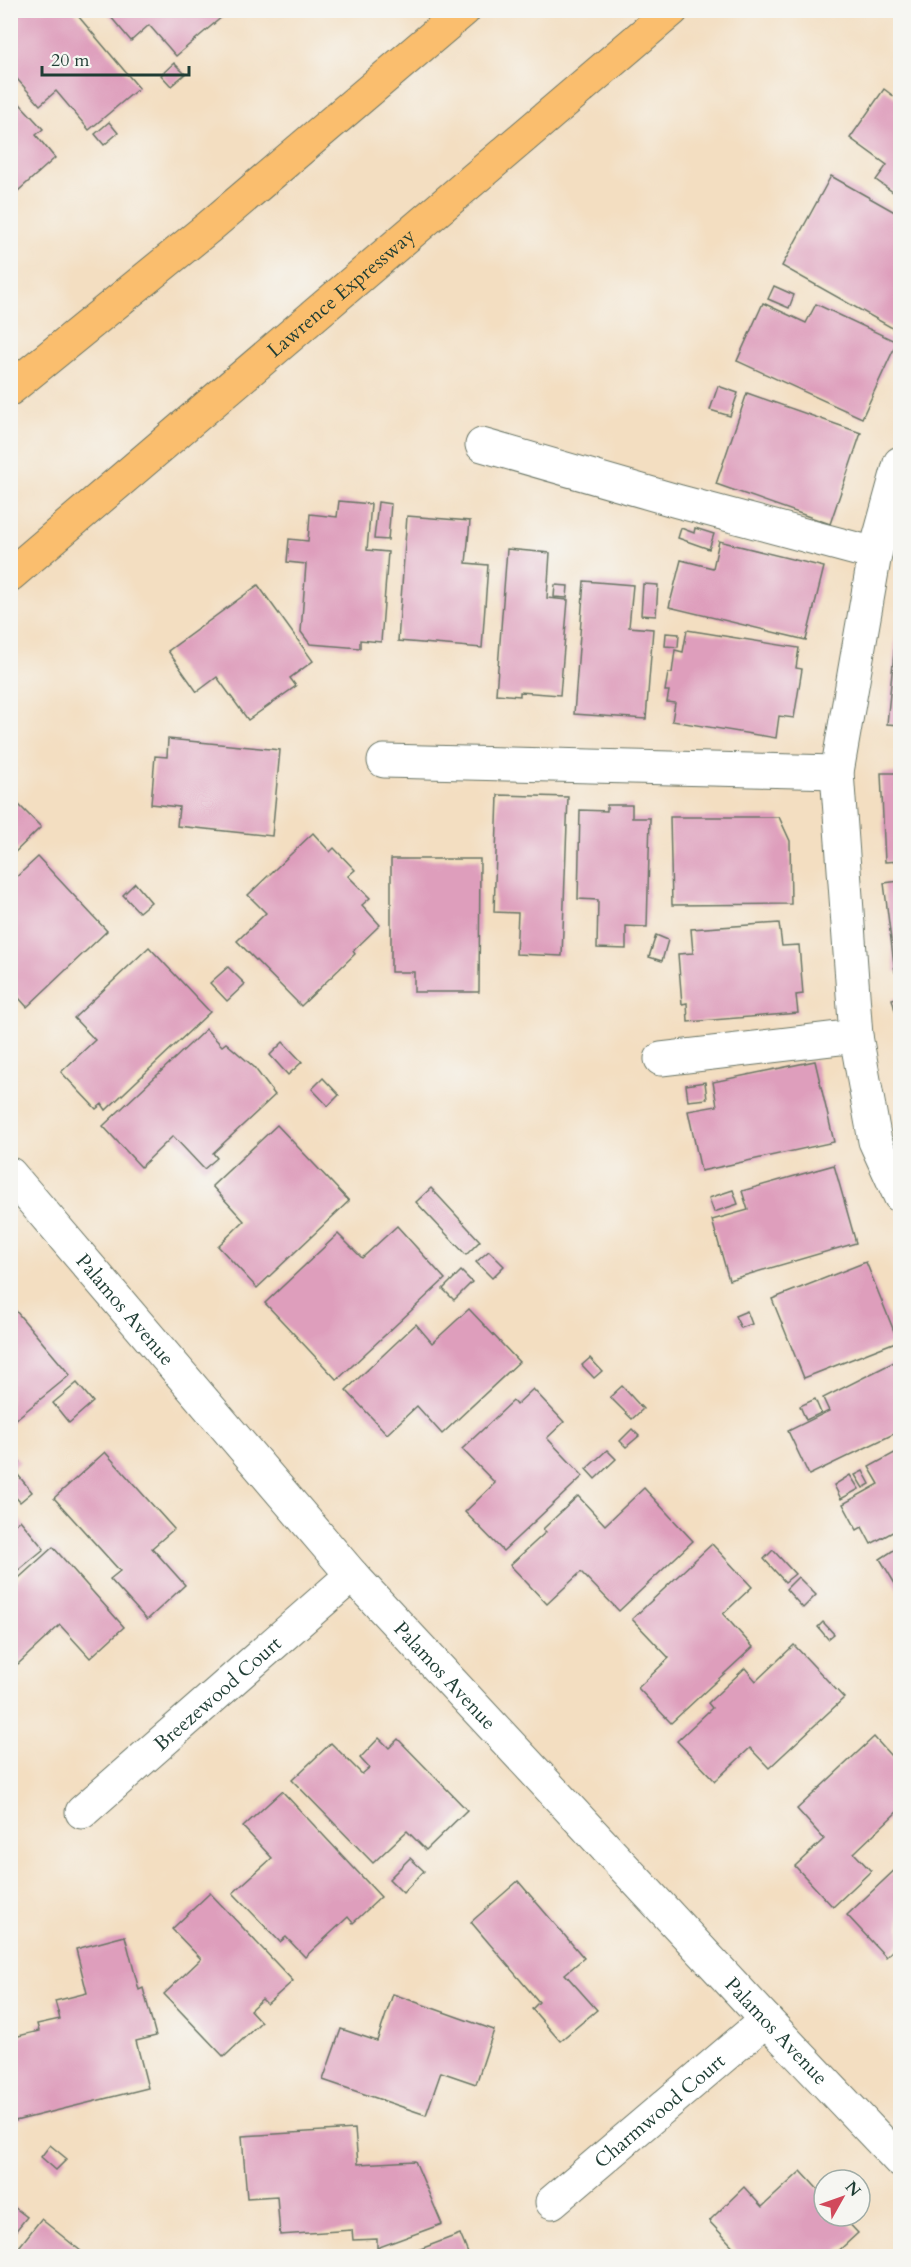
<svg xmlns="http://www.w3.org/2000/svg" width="911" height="2267" viewBox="0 0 911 2267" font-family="Cardo,serif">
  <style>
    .building { fill: #de9ebc }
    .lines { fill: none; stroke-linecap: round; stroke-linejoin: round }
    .minor-casing { stroke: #697565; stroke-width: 35 }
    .highway-casing { stroke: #697565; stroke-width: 35 }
    .minor { stroke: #fff; stroke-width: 33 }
    .highway { stroke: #fabe6e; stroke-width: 33 }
    .labels { text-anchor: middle; stroke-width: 5; stroke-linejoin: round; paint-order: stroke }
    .street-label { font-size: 20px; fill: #1f3d34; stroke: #f6f6f2 }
  </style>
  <rect width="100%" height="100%" fill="#f6f6f2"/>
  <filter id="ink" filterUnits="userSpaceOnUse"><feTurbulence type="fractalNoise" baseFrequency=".0167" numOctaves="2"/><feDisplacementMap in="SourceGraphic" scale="12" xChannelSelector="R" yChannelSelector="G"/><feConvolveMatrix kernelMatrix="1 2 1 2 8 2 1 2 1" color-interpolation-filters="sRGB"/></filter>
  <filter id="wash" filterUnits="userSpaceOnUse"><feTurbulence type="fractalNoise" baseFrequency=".008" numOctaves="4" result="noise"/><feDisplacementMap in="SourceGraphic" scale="24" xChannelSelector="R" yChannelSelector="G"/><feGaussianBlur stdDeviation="1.35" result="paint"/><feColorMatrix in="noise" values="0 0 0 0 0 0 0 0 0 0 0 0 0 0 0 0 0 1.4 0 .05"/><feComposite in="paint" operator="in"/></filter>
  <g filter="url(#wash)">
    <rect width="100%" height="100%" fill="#f3dec1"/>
    <g id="blocks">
      <g class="building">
        <polygon points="16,10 73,10 139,88 89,130 56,91 40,105 10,71 10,15"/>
        <polygon points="105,10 230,10 176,56 149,25 131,41"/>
        <polygon points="174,63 185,74 171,86 161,75"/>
        <polygon points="884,89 900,101 900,197 876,180 887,165 850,138"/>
        <polygon points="10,93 43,129 36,135 55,158 10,198"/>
        <polygon points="109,122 118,133 104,145 95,134"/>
        <polygon points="831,176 900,215 900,317 894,329 782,266"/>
        <polygon points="774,286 794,295 789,308 768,299"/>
        <polygon points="763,303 806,323 816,304 897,342 862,418 737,361"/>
        <polygon points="718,386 738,393 730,416 710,410"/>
        <polygon points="747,393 861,433 830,524 716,484"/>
        <polygon points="339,501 371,504 367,550 388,552 381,642 360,640 360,648 310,644 301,632 306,564 287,562 289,539 308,541 310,514 337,517"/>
        <polygon points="378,502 391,504 388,540 374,539"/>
        <polygon points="407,516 470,521 466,563 488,565 482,648 398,641"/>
        <polygon points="681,528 694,533 695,528 714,534 709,549 678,538"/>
        <polygon points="719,541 824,567 806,640 669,607 681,560 713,568"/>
        <polygon points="507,549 550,553 547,598 568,600 560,695 520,692 520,696 496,694"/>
        <polygon points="584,581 633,585 629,627 653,629 646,719 574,714"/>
        <polygon points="643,584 658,585 656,616 641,615"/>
        <polygon points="258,585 313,661 290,678 296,686 248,720 217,677 197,692 168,651"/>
        <polygon points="555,585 568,586 567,598 554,597"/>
        <polygon points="897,622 900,622 900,725 887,724"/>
        <polygon points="687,630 799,648 796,668 802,669 794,718 779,716 776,738 672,721 675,703 667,702 669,691 665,691 668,673 672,673 675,650 683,652"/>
        <polygon points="666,633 679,634 678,647 665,646"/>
        <polygon points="168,739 280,750 272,836 177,826 179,807 151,804 155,756 167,757"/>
        <polygon points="10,765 16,771 10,777"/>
        <polygon points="881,773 900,773 900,861 885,862"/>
        <polygon points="498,795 568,797 562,956 516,954 518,913 494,912"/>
        <polygon points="10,796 41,827 10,857"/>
        <polygon points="607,805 632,805 632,818 650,818 647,927 626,926 626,949 597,948 598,900 578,899 580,810 607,811"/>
        <polygon points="670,817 779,817 790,841 791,904 672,905"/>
        <polygon points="313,833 330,852 334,848 355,870 348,876 370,898 362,905 380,925 353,951 355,954 301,1006 237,941 266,913 248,895"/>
        <polygon points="38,857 107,931 27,1007 10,988 10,944 16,939 10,933 10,883"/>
        <polygon points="391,859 480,859 479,992 414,992 414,972 391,972"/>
        <polygon points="900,881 900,971 895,972 884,883"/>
        <polygon points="135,883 151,902 139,912 123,895"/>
        <polygon points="779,923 782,946 799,945 803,994 796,995 798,1013 688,1022 687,1003 682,1004 678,954 693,953 691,929"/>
        <polygon points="656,935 668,940 662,961 649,957"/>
        <polygon points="149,947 210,1012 106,1110 102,1104 96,1109 61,1072 95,1040 74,1018"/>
        <polygon points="228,967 245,984 227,1001 210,983"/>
        <polygon points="900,997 900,1029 892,999"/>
        <polygon points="206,1029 222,1046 226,1043 254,1067 275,1095 213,1153 217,1158 204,1169 173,1136 141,1167 103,1126"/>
        <polygon points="283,1042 302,1062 288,1075 270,1055"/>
        <polygon points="815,1061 834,1142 701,1171 688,1111 717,1106 713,1082"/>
        <polygon points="323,1078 339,1095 328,1106 312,1089"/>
        <polygon points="705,1082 707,1099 688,1101 686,1085"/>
        <polygon points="277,1125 349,1201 257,1288 218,1246 244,1221 212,1186"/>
        <polygon points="834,1165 856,1243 729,1280 712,1220 748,1210 742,1191"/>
        <polygon points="431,1188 480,1241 466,1255 416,1202"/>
        <polygon points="733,1190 738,1204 714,1212 709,1198"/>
        <polygon points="397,1226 445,1279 337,1380 265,1303 338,1234 362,1258"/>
        <polygon points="489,1251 504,1266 492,1278 476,1262"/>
        <polygon points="866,1262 898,1341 804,1378 772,1299"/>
        <polygon points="461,1271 472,1282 454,1300 443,1289"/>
        <polygon points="10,1304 70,1375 10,1424"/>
        <polygon points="469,1309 519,1362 442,1434 417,1406 387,1434 346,1390 416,1324 432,1343"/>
        <polygon points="747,1311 752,1324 741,1328 735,1316"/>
        <polygon points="590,1358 602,1371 594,1378 582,1365"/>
        <polygon points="900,1359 900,1431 809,1475 788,1431 829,1411 823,1398"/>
        <polygon points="77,1383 93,1402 69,1423 53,1403"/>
        <polygon points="622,1386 643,1409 632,1419 610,1397"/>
        <polygon points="533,1389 564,1422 547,1438 583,1476 503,1551 465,1512 495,1483 462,1449 513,1401 516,1405"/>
        <polygon points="815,1399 821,1413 806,1420 800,1406"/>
        <polygon points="632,1429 639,1436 626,1447 620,1441"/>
        <polygon points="607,1450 616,1459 595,1479 586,1469"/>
        <polygon points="900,1450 900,1528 871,1544 862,1527 857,1530 843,1504 879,1484 869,1467"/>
        <polygon points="10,1451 20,1462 10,1470"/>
        <polygon points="105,1452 174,1529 152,1548 185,1585 147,1620 110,1579 120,1571 54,1498"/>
        <polygon points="863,1471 870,1484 863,1488 855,1475"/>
        <polygon points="18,1475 32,1492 20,1502 10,1491 10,1481"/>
        <polygon points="850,1475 859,1489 841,1499 834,1485"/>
        <polygon points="644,1488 693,1541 619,1611 581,1572 547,1604 510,1565 546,1532 543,1529 578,1496 605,1525"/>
        <polygon points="20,1520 44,1549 10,1577 10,1528"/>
        <polygon points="712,1544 752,1587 723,1614 753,1647 671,1723 638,1688 669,1658 632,1619"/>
        <polygon points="900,1546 900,1592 880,1559"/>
        <polygon points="53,1547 124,1627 90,1658 60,1625 18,1664 10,1656 10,1586"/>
        <polygon points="773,1550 795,1574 785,1582 764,1559"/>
        <polygon points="798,1577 816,1595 803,1608 786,1589"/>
        <polygon points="823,1622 834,1634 828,1639 818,1627"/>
        <polygon points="794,1645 844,1698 769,1768 750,1748 715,1781 677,1741 712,1708 708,1703 745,1668 756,1681"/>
        <polygon points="874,1737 900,1766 900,1809 854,1853 871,1871 833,1907 795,1866 824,1839 797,1809"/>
        <polygon points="379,1738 389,1748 398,1739 467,1810 426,1850 407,1831 373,1863 292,1780 331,1743 362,1774 369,1768 360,1758"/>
        <polygon points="282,1791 381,1897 353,1923 348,1917 305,1957 286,1937 280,1942 233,1893 272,1858 243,1827"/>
        <polygon points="410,1858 424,1871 403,1893 389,1879"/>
        <polygon points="900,1865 900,1943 886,1957 847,1915"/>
        <polygon points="518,1881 584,1958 565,1974 597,2010 560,2041 532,2009 539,2002 471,1922"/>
        <polygon points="210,1893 293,1981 267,2004 262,1999 250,2010 261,2022 224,2057 164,1994 201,1959 172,1929"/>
        <polygon points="125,1936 139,1990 143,1988 156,2036 136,2041 148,2088 15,2121 10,2104 10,2038 39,2031 37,2024 60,2019 55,2001 87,1993 76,1949"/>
        <polygon points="393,1994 494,2030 476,2084 441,2072 426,2115 323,2080 341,2029 377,2041"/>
        <polygon points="355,2129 358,2164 415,2161 442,2224 377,2248 377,2239 353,2240 352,2230 280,2235 277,2196 247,2198 242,2136"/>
        <polygon points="50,2145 67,2159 56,2170 41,2157"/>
        <polygon points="801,2171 824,2196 824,2216 842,2216 858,2233 833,2256 742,2256 709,2221 744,2187 762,2207"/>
        <polygon points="10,2204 27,2217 10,2238"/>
        <polygon points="41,2219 87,2256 12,2256"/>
        <polygon points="460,2234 469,2256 402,2256"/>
      </g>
    </g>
  </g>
  <g filter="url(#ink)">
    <use href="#blocks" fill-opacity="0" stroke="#697565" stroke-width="1.5"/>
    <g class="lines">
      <g class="minor-casing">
        <g id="minor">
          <polyline points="482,445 677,501 875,554"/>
          <polyline points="900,463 875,554 837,772 856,1036 875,1141 900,1196"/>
          <polyline points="384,761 837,772"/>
          <polyline points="661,1059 856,1036"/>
          <path id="s1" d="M10,1174l342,401 414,445 134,141"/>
          <path id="s2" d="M82,1812l270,-237"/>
          <path id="s3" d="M552,2202l214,-182"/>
        </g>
      </g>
      <g class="highway-casing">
        <g id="highway">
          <polyline points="10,389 209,227 464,10"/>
          <path id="s4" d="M10,575l662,-565"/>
        </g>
      </g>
      <use href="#minor" class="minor"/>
      <use href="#highway" class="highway"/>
    </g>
  </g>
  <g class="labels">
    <g class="street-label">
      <text dy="7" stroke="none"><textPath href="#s4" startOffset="435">Lawrence Expressway</textPath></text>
      <text dy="7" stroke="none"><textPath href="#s1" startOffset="178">Palamos Avenue</textPath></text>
      <text dy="7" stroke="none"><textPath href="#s1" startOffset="664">Palamos Avenue</textPath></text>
      <text dy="7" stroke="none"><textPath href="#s2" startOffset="180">Breezewood Court</textPath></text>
      <text dy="7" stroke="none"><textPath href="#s1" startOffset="1150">Palamos Avenue</textPath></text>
      <text dy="7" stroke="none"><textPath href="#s3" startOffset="141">Charmwood Court</textPath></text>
    </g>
  </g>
  <rect width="911" height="2267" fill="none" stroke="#f6f6f2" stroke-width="36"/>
  <g transform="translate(842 2198) rotate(50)"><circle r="28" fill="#f6f6f2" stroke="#a0aca6" stroke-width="1.5"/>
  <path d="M0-4.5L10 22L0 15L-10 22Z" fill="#d1495b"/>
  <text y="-9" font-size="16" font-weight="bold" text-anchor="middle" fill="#1f3d34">N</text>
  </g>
  <path d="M42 66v9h147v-9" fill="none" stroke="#1f3d34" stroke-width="3"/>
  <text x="51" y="66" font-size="18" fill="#1f3d34" stroke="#f6f6f2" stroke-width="4.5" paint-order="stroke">20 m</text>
</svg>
